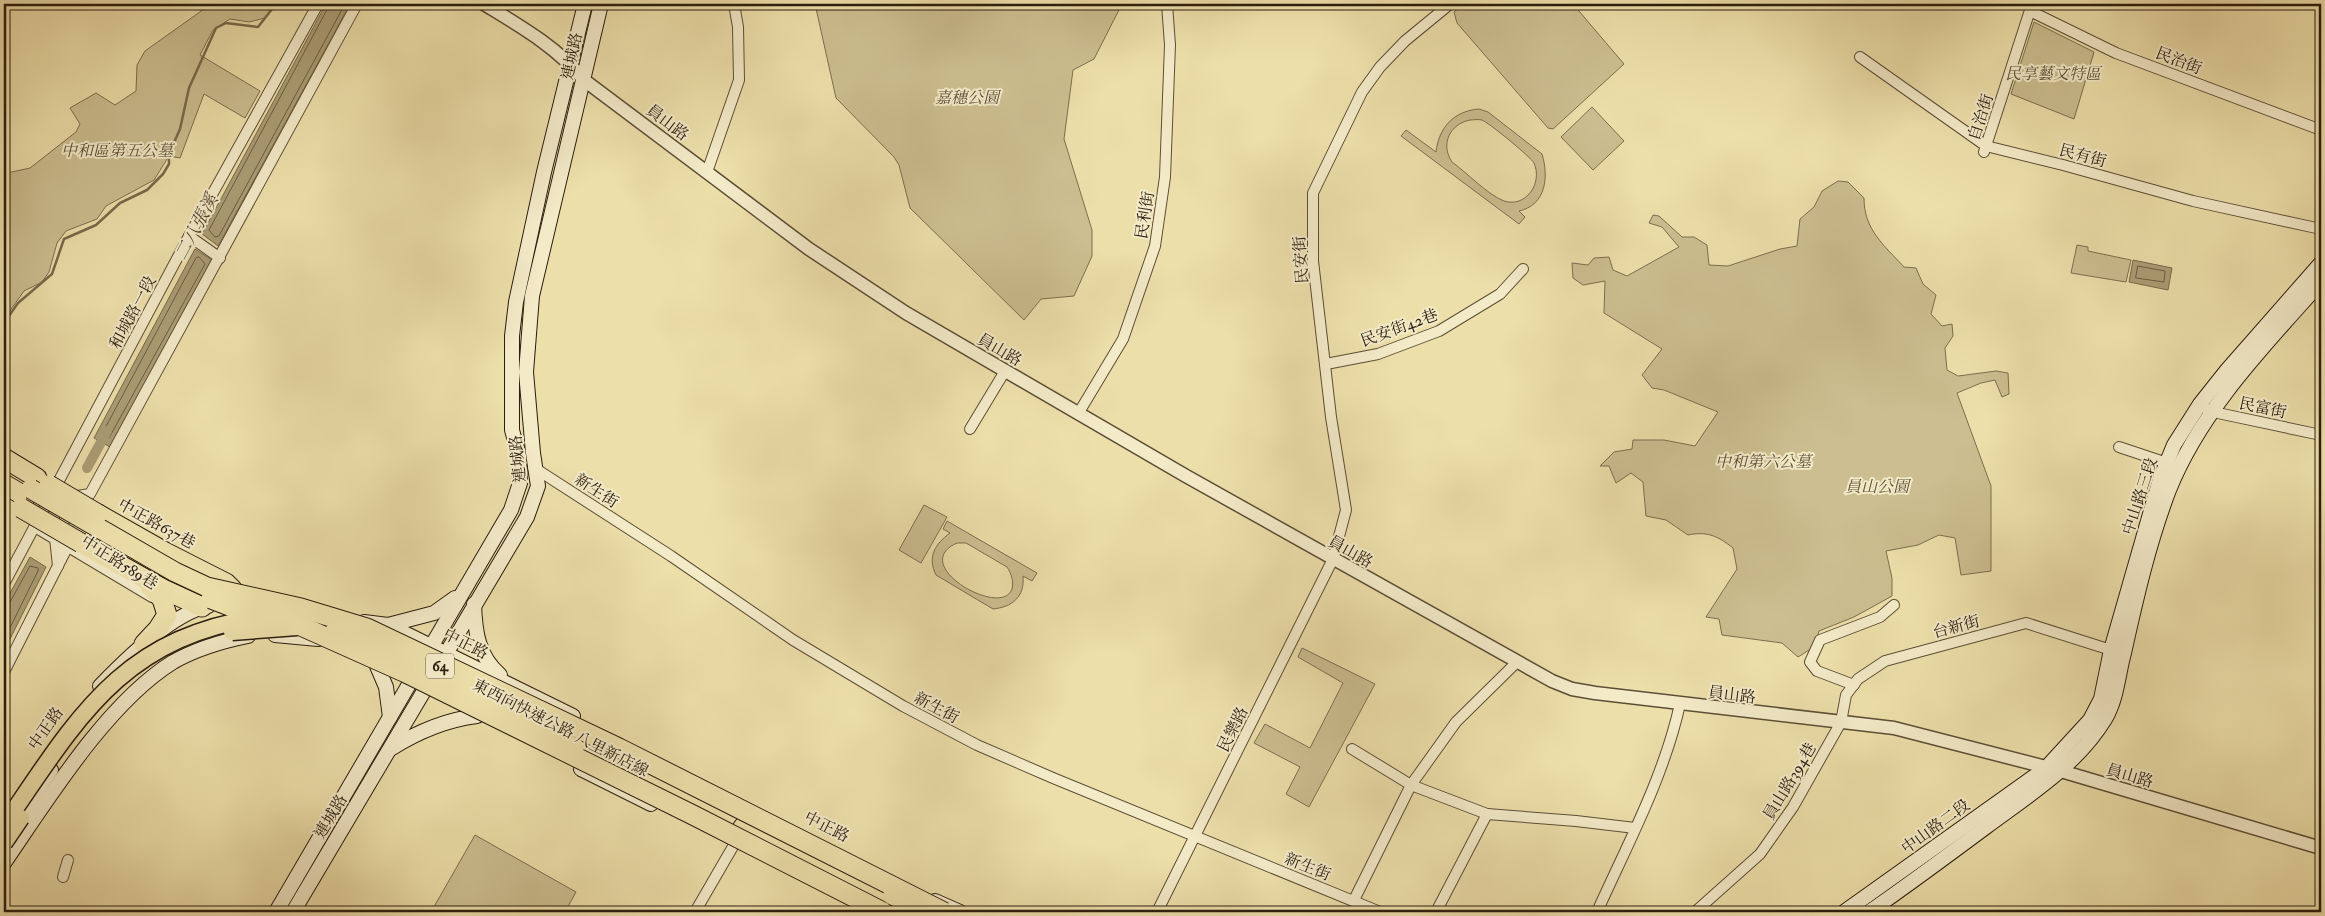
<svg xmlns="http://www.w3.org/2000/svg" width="2325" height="916" viewBox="0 0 2325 916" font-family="'IM FELL Double Pica','Noto Serif TC',serif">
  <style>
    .green { fill: #ccbe90; stroke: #7c6e50; fill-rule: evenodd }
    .water { fill: #ab9d75; stroke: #786a4c }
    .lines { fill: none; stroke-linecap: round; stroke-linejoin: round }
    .shore { stroke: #6b5d42; stroke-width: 1 }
    .stream { stroke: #786a4c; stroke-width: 2.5 }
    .canal { stroke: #ab9d75; stroke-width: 10 }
    .minor-casing { stroke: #5c4e36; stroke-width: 12 }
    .tertiary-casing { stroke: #5c4e36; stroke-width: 15 }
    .secondary-casing { stroke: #2b1d0f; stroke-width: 16 }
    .motorway-casing { stroke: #2b1d0f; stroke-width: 21 }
    .minor { stroke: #f3eac8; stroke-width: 10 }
    .tertiary { stroke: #f3eac8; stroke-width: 12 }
    .secondary { stroke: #f3eac8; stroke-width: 14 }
    .motorway { stroke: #eddfaa; stroke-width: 19 }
    .trunk-bridge-casing { stroke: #2b1d0f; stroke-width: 19; stroke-linecap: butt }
    .motorway-bridge-casing { stroke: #2b1d0f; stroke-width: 21; stroke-linecap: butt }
    .trunk-bridge { stroke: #eddfaa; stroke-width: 16 }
    .motorway-bridge { stroke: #eddfaa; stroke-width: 19 }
    .labels { text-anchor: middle; stroke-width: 4; stroke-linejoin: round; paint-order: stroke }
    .shield { fill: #f3eac8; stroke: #675a46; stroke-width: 1 }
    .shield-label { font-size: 15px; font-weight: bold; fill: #2b1d0f }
    .street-label { font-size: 16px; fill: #2b1d0f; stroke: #f3eac8 }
    .park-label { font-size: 16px; font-style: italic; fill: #5b4d36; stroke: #f3eac8 }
    .water-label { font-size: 18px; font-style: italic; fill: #584a33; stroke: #f3eac8 }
  </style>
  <rect width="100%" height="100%" fill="#eddfaa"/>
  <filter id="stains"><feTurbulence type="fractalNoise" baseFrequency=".004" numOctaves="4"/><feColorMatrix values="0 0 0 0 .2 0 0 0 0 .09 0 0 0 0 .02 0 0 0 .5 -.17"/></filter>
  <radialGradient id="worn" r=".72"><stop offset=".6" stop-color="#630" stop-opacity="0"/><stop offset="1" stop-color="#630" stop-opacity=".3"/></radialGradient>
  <g class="green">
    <polygon points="211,4 275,4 265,18 249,22 230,19 213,30 200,55 260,91 245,118 204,94 180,158 169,156 154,180 106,206 97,219 66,231 57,243 49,272 42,282 24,291 4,319 4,170 7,173 30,168 76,132 80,124 70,108 96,93 115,105 136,91 137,65 145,51"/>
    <polygon points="815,4 1122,4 1094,59 1073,70 1064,139 1092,230 1092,256 1074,296 1041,299 1024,320 910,208 899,165 894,157 836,98"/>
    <polygon points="1464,4 1573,4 1624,64 1553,129 1548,128 1457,23 1454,12"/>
    <polygon points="2034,22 2094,52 2074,119 2011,94"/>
    <polygon points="1592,107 1624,141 1593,170 1561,137"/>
    <path d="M1479,109l9,3 54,42c7,23 4,51 -23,57l6,6 -6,7 -118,-88 5,-6 30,22c3,-25 18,-41 43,-43zM1470,120c3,0 9,-1 12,0 6,2 50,38 52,43 9,20 -8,45 -30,38 -16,-6 -38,-29 -52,-39 -12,-18 -2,-38 18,-42z"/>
    <path d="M1838,181l10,1 16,16c0,32 20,47 40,69l12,1 7,16 13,11 -5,19 11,12 10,-2 1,12 -8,12 2,22 11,6 38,-5 12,2 1,21 -7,3 -7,-17 -14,3 -24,10 34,93v85l-30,4 -6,-37 -16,-3 -21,10 -32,6 6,27v18l-38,21 -35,14 -5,16 -16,10 -16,-14 -60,-8 -3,-16 -13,-2 31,-48 -4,-21c-15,-12 -26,-17 -45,-13l-22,-15 -20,-4 -3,-34 -12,-9 -15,10 -7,-17h-9l14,-14 18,-3 1,-9h31l31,6 23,-34 -54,-22 -12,-2 -10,-13 20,-26 -58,-36 1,-32 -22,4 -10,-7 -1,-15 16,2 6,-7 15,-1 4,13 14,6 52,-29 -17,-20 -13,-4 4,-8 6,1 23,21h12l13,8 2,20 19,1 52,-17 17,-3 3,-27 14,-12 8,-16z"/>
    <polygon points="2077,245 2088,247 2088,251 2131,260 2126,282 2071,273"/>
    <polygon points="924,505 947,517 921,563 899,550"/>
    <path d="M947,521l90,52 -5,8 -9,-5c2,21 -11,31 -30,33l-57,-34c-9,-18 -1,-31 14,-42l-7,-4zM957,543h9l41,24c4,6 7,14 5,22 -10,30 -105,-24 -55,-46z"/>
    <polygon points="1302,648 1375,684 1309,807 1286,794 1300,767 1254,743 1265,724 1310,748 1343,683 1298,657"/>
    <polygon points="475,835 576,892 565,912 431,912"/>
  </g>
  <g class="water">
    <polygon points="326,4 350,4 218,246 202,234"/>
    <polygon points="195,249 212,260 110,447 94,438"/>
    <polygon points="2133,260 2172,268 2168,290 2129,282"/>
    <polygon points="30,557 46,567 4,651 4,604"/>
  </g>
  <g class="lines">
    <g class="shore">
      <polyline points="330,4 209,230 215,237 219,236 345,4"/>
      <polygon points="199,257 205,264 109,438 106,439 102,434 196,258"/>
      <polygon points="2138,266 2165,271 2164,282 2136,278"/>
      <polyline points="4,605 10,602 30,566 38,568 38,571 4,640"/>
    </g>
    <polyline class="stream" points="4,323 18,303 52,274 64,239 96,225 120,203 147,190 163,174 169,164 169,154 180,129 189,88 216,28 226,23 258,27 276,4"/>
    <polyline class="canal" points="87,468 107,431"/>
    <g class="minor-casing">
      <g id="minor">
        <polyline points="2030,11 2116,53 2321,130"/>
        <polyline points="1860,57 1986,146 2063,165 2193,201 2321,229"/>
        <polyline points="1984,152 2032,4"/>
        <polyline points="707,172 739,80 738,27 734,4"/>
        <polyline points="189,236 220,258"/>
        <polyline points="1326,364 1378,354 1439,331 1500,294 1523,269"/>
        <polyline points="2207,409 2213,412 2321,435"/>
        <polyline points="1078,414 1123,339 1155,246 1165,177 1170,45 1167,4"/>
        <polyline points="970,429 1005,371"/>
        <polyline points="2119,447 2167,463"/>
        <polyline points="533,467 671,556 793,640 903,706 977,745 1053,778 1380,912"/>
        <polyline points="77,496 90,494 357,4"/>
        <polyline points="35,527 152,597"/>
        <polyline points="58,566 55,538 71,508"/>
        <polyline points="4,584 189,236 318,4"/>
        <polyline points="4,672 68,546"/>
        <polyline points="1854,685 1817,671 1810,662 1820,640 1880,617 1894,605"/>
        <polyline points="1352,749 1411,785 1487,814 1436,912"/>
        <polyline points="1487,814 1576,821 1635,828"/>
        <polyline points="63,877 68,860"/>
        <polyline points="1354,900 1411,785 1456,722 1517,662"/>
        <polyline points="695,912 735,843"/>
        <polyline points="1157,912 1333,559 1346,510 1331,417 1313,261 1313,193 1362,92 1380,67 1405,41 1450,4"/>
        <path d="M1597,912c30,-67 67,-135 83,-208"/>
        <polyline points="1695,912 1760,854 1793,807 1836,731 1841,722 1846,695 1858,679 1885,661 2026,623 2111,650"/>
      </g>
    </g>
    <g class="tertiary-casing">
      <path id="tertiary" d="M484,4c36,22 73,43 100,76l225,169 97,64 280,163 366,205 20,8 23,4 299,35 167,43 260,77"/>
    </g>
    <g class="secondary-casing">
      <g id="secondary">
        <path d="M474,604c1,28 4,52 26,71"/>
        <polyline points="364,622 388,625 573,716"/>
        <polyline points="388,625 434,613 455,598"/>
        <polyline points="275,635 318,639"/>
        <polyline points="377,666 386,687 390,717"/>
        <path d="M100,686c25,-26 73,-73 108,-80"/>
        <path d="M392,748c27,-17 53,-28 85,-32"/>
        <polyline points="581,769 651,804"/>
        <polyline points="13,826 51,770"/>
        <path d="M4,863c44,-64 103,-160 169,-201 23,-13 50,-21 75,-26"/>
        <polyline points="935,901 960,912"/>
        <polyline points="276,912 494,539 511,510 520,483 519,456 512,430 512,336 516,302 544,172 585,4"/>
        <polyline points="293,912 527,517 538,486 533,453 526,372 532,296 601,4"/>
        <polyline points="1844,912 2046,768 2090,720 2101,699 2111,650 2160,479 2174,445 2200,404 2227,370 2321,263"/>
        <path d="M1869,912c39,-27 78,-56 117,-85 43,-32 90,-61 119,-108 12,-20 13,-44 19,-66 12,-54 25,-111 45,-163 32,-80 96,-145 152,-208"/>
      </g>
    </g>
    <g class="motorway-casing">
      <g id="motorway">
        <polyline points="4,458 37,478"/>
        <polyline points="4,484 26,497"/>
        <polyline points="98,514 165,552 226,583 232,589 235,599"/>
        <polyline points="81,543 165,590 202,607"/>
        <polyline points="144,644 158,629 167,615 162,599 149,585"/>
        <polyline points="743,827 906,909"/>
      </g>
    </g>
    <use href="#minor" class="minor"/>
    <use href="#tertiary" class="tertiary"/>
    <use href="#secondary" class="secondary"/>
    <use href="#motorway" class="motorway"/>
    <g class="trunk-bridge-casing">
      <g id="trunk-bridge">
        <polyline points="232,632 297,627"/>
        <polyline points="331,633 376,647 576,747"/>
        <path d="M4,825c73,-106 117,-188 257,-208"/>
        <polyline points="4,843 21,818"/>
        <polyline points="891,896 916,908"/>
      </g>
    </g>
    <g class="motorway-bridge-casing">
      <g id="motorway-bridge">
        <polyline points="49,485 98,514"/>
        <polyline points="31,489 175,572 207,587 301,608 367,628 619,748 944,912"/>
        <polyline points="21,508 81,543"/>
        <polyline points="211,599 250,614 292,622 406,673 693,815 883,912"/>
      </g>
    </g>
    <use href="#trunk-bridge" class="trunk-bridge"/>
    <use href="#motorway-bridge" class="motorway-bridge"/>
  </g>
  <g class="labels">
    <rect class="shield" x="426" y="653.5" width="28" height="25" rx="4"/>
    <g class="shield-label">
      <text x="440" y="671">64</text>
    </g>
    <g class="street-label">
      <text transform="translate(571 56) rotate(-78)" y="6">連城路</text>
      <text transform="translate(2179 60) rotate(21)" y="6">民治街</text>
      <text transform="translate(1980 117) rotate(-72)" y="6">自治街</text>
      <text transform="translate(668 122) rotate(37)" y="6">員山路</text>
      <text transform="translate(2083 155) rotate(15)" y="6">民有街</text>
      <text transform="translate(1144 215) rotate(-81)" y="6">民利街</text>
      <text transform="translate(1300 260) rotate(-94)" y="6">民安街</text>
      <text transform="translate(132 312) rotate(-62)" y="6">和城路一段</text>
      <text transform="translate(1399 327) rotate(-20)" y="6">民安街42巷</text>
      <text transform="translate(1000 349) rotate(30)" y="6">員山路</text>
      <text transform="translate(2263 407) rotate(12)" y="6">民富街</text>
      <text transform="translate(517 459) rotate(-96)" y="6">連城路</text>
      <text transform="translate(597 490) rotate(33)" y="6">新生街</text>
      <text transform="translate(2139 496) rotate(-72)" y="6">中山路三段</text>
      <text transform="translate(157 523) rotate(29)" y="6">中正路637巷</text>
      <text transform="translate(1351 551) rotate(29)" y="6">員山路</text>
      <text transform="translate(120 562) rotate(32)" y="6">中正路589巷</text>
      <text transform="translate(1956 626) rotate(-15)" y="6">台新街</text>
      <text transform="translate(466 643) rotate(27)" y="6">中正路</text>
      <text transform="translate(1732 694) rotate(7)" y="6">員山路</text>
      <text transform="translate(937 707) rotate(28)" y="6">新生街</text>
      <text transform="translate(561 727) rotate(27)" y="6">東西向快速公路 八里新店線</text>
      <text transform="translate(45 728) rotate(-55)" y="6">中正路</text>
      <text transform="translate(1232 729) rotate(-64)" y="6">民樂路</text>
      <text transform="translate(2130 775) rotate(16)" y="6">員山路</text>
      <text transform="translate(1789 781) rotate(-59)" y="6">員山路394巷</text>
      <text transform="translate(330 816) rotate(-59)" y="6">連城路</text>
      <text transform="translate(827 826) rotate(27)" y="6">中正路</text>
      <text transform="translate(1935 826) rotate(-36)" y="6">中山路二段</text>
      <text transform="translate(1308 866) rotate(22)" y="6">新生街</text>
    </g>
    <g class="park-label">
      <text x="2053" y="79">民享藝文特區</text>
      <text x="967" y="103">嘉穗公園</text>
      <text x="117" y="156">中和區第五公墓</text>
      <text x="1763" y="467">中和第六公墓</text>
      <text x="1877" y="492">員山公園</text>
    </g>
    <g class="water-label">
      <text transform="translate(196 227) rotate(-62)" y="6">二八張溪</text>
    </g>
  </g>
  <rect width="2325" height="916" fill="none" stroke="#eddfaa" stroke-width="20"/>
  <rect x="5" y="5" width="2315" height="906" fill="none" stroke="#2b1d0f" stroke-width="2.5"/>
  <rect x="10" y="10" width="2305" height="896" fill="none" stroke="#2b1d0f"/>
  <rect width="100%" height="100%" filter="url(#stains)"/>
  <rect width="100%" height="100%" fill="url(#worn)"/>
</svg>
